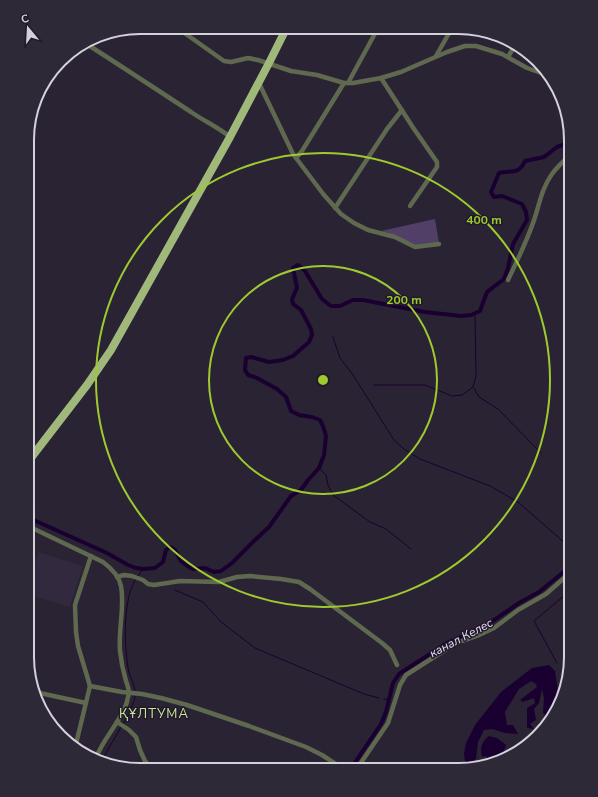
<svg xmlns="http://www.w3.org/2000/svg" width="598" height="797" viewBox="0 0 598 797" font-family="'Nunito Sans',sans-serif">
  <style>
    .built { fill: #32293f }
    .green { fill: #513f67 }
    .water { fill: #1a0030 }
    .lines { fill: none; stroke-linecap: round; stroke-linejoin: round }
    .stream { stroke: #1a0030; stroke-width: 1 }
    .canal { stroke: #1a0030; stroke-width: 4 }
    .minor { stroke: #5f694f; stroke-width: 4.5 }
    .trunk { stroke: #a1b87b; stroke-width: 8 }
    .ring { fill: none; stroke: #9eca2f; stroke-width: 2 }
    .labels { text-anchor: middle; stroke-width: 3; stroke-linejoin: round; paint-order: stroke }
    .water-label { font-size: 12px; font-style: italic; fill: #e9dbfe; stroke: #201a29 }
    .quarter-label { font-size: 13px; letter-spacing: 1px; fill: #cbe69c; stroke: #201a29 }
    .rim { fill: none; stroke: #d5d1dc; stroke-width: 2 }
    .centre { fill: #9eca2f; stroke: #201a29; stroke-width: 2 }
    .ring-label { font-size: 12px; text-anchor: middle; font-weight: bold; fill: #9eca2f; stroke: #201a29; stroke-width: 3; stroke-linejoin: round; paint-order: stroke }
  </style>
  <rect width="100%" height="100%" fill="#2a2333"/>
  <polygon class="built" points="38,552 83,566 70,607 27,594 27,589"/>
  <polygon class="green" points="435,219 439,243 413,246 391,234 381,231"/>
  <g class="water">
    <polygon points="549,665 555,671 559,698 552,720 549,722 548,717 543,713 544,698 542,689 539,703 534,709 536,720 530,724 534,729 527,728 527,708 535,703 534,698 523,702 520,700 537,687 536,684 531,681 519,689 505,712 507,725 513,725 518,734 505,733 492,729 484,730 478,742 476,759 472,763 473,766 466,768 464,754 466,743 475,725 501,692 532,668"/>
    <path d="M489,736l8,2 9,7 -5,15 -14,3v-7l-5,1c-2,-9 -1,-15 7,-21z"/>
  </g>
  <g class="lines">
    <g class="stream">
      <polyline points="333,337 340,358 353,375 394,440 404,449 420,459 490,486 518,502 565,543 571,550"/>
      <polyline points="374,385 425,385 452,396 462,395 473,387 476,376 475,313"/>
      <polyline points="474,388 479,397 498,409 541,453"/>
      <polyline points="319,468 326,475 328,485 333,495 370,522 386,529 411,549"/>
      <polyline points="138,576 143,569"/>
      <polyline points="175,590 203,602 221,622 255,648 364,694 379,698"/>
      <polyline points="557,663 534,621 571,590"/>
      <path d="M135,690c-1,-6 -4,-11 -6,-17 -5,-25 -7,-73 7,-94"/>
      <polyline points="384,699 389,700"/>
      <polyline points="123,724 129,714 135,698 135,696"/>
      <polyline points="102,760 121,727"/>
    </g>
    <g class="canal">
      <path d="M27,517l80,36 21,12 8,3 7,1 12,-1 8,-6 3,-12 4,-3 5,3 6,11 5,4 7,4 12,-1 9,4 7,-1 11,-8 23,-23 14,-13 22,-31 10,-6 7,-10 11,-12 5,-13 2,-19 -3,-10 -3,-6 -8,-3 -13,-2 -8,-4 -5,-14 -9,-8 -20,-11 -9,-3 -3,-5 1,-12 5,-1 18,5 14,-2 10,-4 16,-14 3,-7 -1,-6 -10,-19 -8,-6 -1,-5 5,-11 -4,-20 5,-3 7,6 17,28 9,7h9l13,-6h10l62,12 36,4 10,-1 9,-4 7,-19 17,-13 4,-11 5,-24 14,-24 -1,-8 -4,-8 -20,-8 -8,1 -3,-5 8,-19c12,-3 20,2 26,-12l19,-4 13,-10 14,-5"/>
      <polyline points="350,770 381,724 386,712 393,683 399,674 447,643 484,627 519,603 539,592 571,566"/>
    </g>
    <g class="minor">
      <polyline points="176,27 224,61 231,62 248,58 258,60 291,71 317,75 344,83 353,83 381,78 401,72 447,52 465,46 476,46 502,54 527,68 547,75"/>
      <path d="M85,43c36,23 71,46 106,69 13,9 27,15 39,25"/>
      <polyline points="436,56 452,28"/>
      <polyline points="508,57 515,45"/>
      <polyline points="381,78 414,129 437,162 437,167 410,206"/>
      <polyline points="259,83 293,154 324,195 341,214 354,223 368,230 395,237 415,247 439,244"/>
      <polyline points="348,83 378,28"/>
      <polyline points="296,158 302,151 344,83"/>
      <polyline points="335,208 387,129 402,110"/>
      <path d="M508,280c9,-19 18,-37 25,-57 6,-16 8,-34 19,-49 5,-7 12,-13 19,-20"/>
      <path d="M27,524l3,3 73,35c8,6 16,14 18,24 4,21 -3,44 -1,65 1,10 3,20 6,30 1,3 3,8 3,12 0,2 -2,6 -2,9 -6,20 -24,36 -31,56"/>
      <polyline points="117,577 124,575 132,576 143,580 148,584 154,585 180,581 219,582 237,577 250,576 281,579 299,582 310,589 382,643 390,650 397,665"/>
      <polyline points="90,686 122,692 142,694 161,698 187,705 249,726 306,747 322,755 345,770"/>
      <polyline points="35,692 86,703"/>
      <polyline points="117,722 129,730 136,737 140,750 145,761 152,769"/>
      <polyline points="75,748 90,686 78,646 76,632 75,605 91,556"/>
      <polyline points="356,770 388,723 400,685 406,675 456,643 479,635 494,628 518,610 546,594 571,572"/>
    </g>
    <polyline class="trunk" points="27,463 87,385 111,350 230,137 269,63 287,27"/>
  </g>
  <g class="ring">
    <circle cx="323" cy="380" r="114"/>
    <circle cx="323" cy="380" r="227"/>
  </g>
  <g class="labels">
    <g class="water-label">
      <text transform="translate(461 638) rotate(-28)" y="4">канал Келес</text>
    </g>
    <g class="quarter-label">
      <text x="154" y="718">ҚҰЛТУМА</text>
    </g>
  </g>
  <path d="M0 0H598V797H0ZM140 34H458A106 106 0 0 1 564 140V657A106 106 0 0 1 458 763H140A106 106 0 0 1 34 657V140A106 106 0 0 1 140 34Z" fill="#2e2937" fill-rule="evenodd"/>
  <path class="rim" d="M140 34H458A106 106 0 0 1 564 140V657A106 106 0 0 1 458 763H140A106 106 0 0 1 34 657V140A106 106 0 0 1 140 34Z"/>
  <circle cx="323" cy="380" r="6" class="centre"/>
  <g class="ring-label">
    <text x="484" y="224">400 m</text>
    <text x="404" y="304">200 m</text>
  </g>
  <g transform="translate(28 28) rotate(342)" stroke="#201a29" stroke-width="3" paint-order="stroke">
  <path d="M0-3L7 15L0 10L-7 15Z" fill="#d5d1dc"/>
  <text y="-6" font-size="11" font-weight="bold" text-anchor="middle" fill="#d5d1dc">С</text>
  </g>
</svg>
